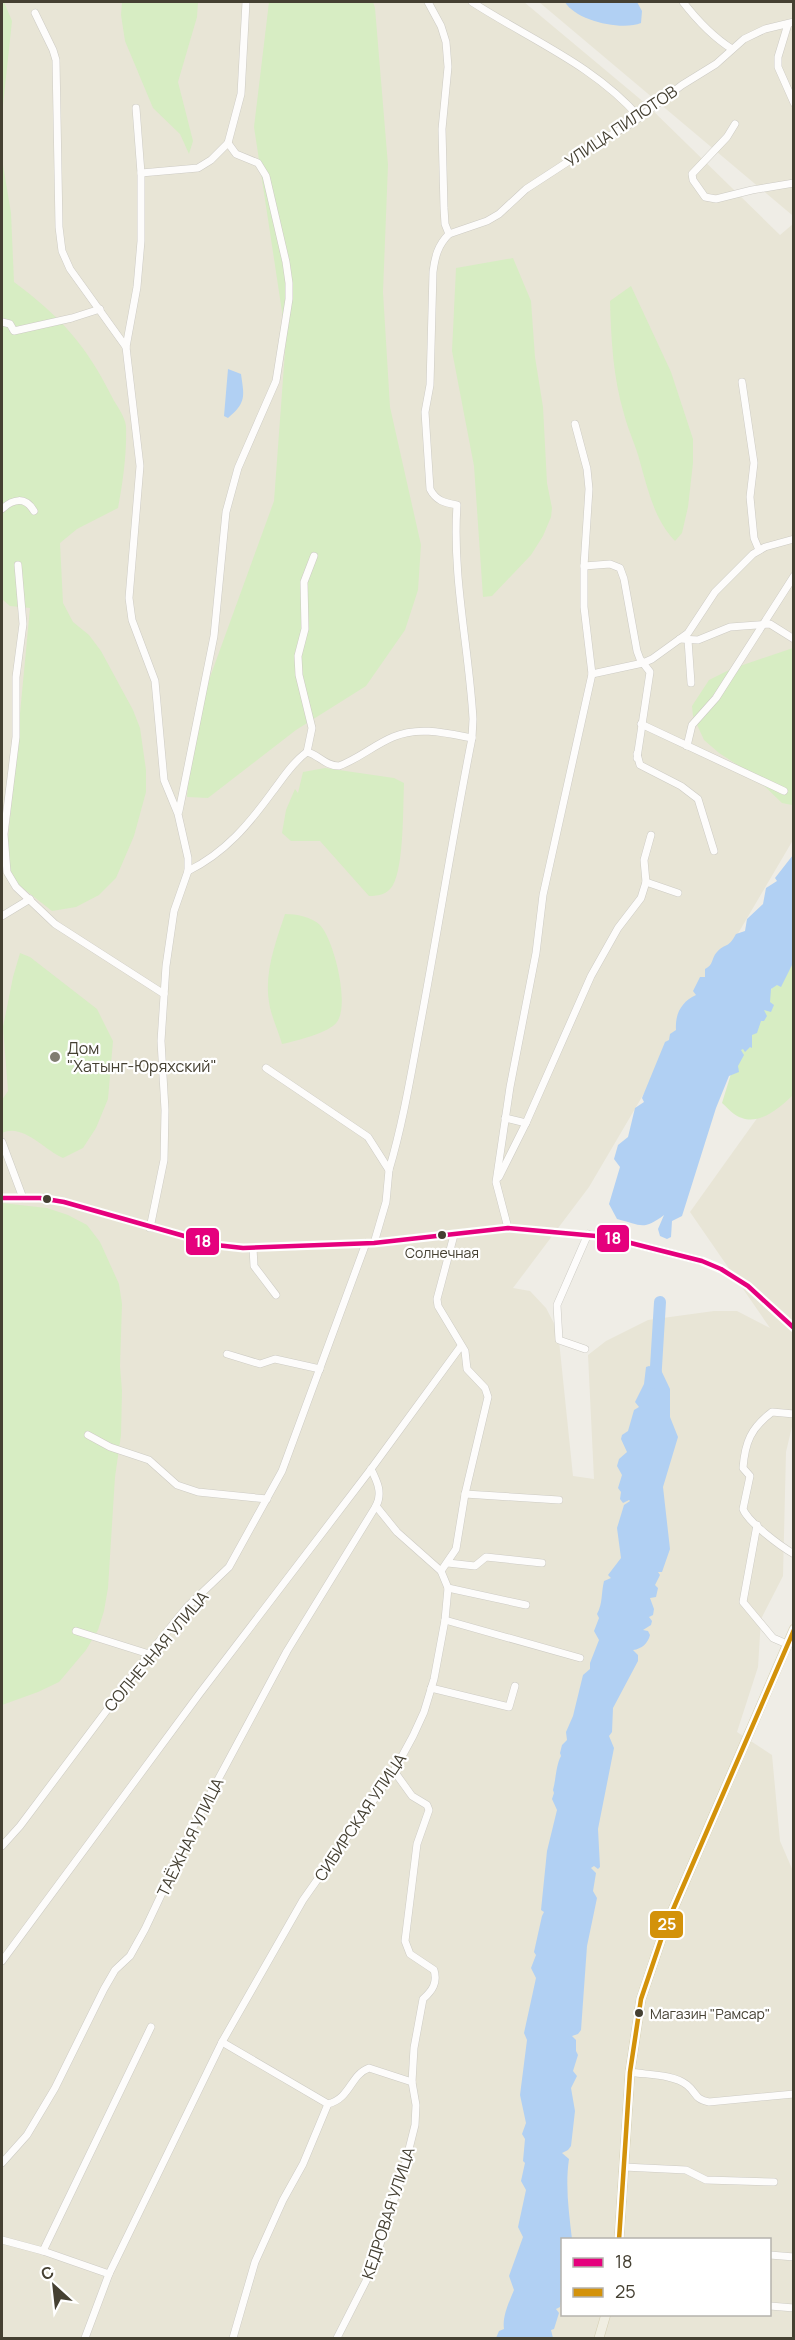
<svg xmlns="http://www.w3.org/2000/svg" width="795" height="2340" viewBox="0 0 795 2340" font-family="Manrope,sans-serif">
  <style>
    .residential { fill: #e8e5d6; fill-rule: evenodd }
    .green { fill: #d7edc3 }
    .water { fill: #b1d0f3 }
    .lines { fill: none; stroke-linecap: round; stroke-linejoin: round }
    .river { stroke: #b1d0f3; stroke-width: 12 }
    .minor-casing { stroke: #cdcbc4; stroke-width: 8 }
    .major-casing { stroke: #d4ceb1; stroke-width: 10 }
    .minor { stroke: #fdfcfb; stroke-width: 7 }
    .major { stroke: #f0eee2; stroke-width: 9 }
    .bus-1-casing { stroke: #fff; stroke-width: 9 }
    .bus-2-casing { stroke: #fff; stroke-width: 9 }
    .bus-1 { stroke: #e5007d; stroke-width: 4.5 }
    .bus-2 { stroke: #d3920a; stroke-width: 4.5 }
    .poi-dot { fill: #807d71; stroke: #fff; stroke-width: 2 }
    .bus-dot { fill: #454032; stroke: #fff; stroke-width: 2 }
    .labels { text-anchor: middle; stroke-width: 4.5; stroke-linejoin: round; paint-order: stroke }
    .bus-label { font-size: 14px; fill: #454032; stroke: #fff }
    .street-label { font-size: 16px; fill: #454032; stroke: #fff }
    .poi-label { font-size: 16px; fill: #454032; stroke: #fff; text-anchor: start }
    .line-badge { stroke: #fff; stroke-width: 2 }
    .badge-label { font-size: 16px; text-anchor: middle; font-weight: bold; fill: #fff }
  </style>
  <rect width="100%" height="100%" fill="#efede6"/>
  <g class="residential">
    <path d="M2,2h522l122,102 134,131 13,-11v616l-204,347 -76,101 17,3 16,17 12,23 15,145 21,3 -6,-124 18,-14 42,-21 66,-9h23l33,17 -80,-116 103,-144 1,350 -8,34 -3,124 -22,43 -3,48 -21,65 35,23 8,86 13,30v467h-791zM562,2240h208v74h-208z"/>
    <polygon points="539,2 793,2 793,214 792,215"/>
  </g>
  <g class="green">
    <polygon points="2,2 4,2 12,21 2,115"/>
    <polygon points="122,2 198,2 197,17 178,82 193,141 189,154 180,134 153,108 125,41 121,15"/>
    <polygon points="269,2 373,2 375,8 388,165 383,292 390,407 421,545 418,590 405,630 366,686 296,730 208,798 187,797 193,730 205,691 274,501 286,338 254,127"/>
    <path d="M2,159l9,54 3,69c47,35 72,63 98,115 4,8 13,19 14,29 1,26 -3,56 -8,82l-41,21 -17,14 3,60 10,19 16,13 12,16 32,59 7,18 6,42v22l-12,44 -18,42 -17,17 -23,12 -24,4 -37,-29 -5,-11 -2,-31 22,-232 -20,-2 -8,-7z"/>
    <polygon points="513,258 531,301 535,357 543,407 547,483 552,508 551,517 543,536 531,555 492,596 483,597 474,466 452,351 456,268"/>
    <path d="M631,286l40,86 22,67v24l-5,44 -6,26 -7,8c-21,-22 -27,-51 -35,-79 -4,-16 -12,-32 -16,-48 -11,-36 -13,-76 -14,-113z"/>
    <polygon points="793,648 793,804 792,805 782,803 753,775 719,753 704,740 693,716 692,706 709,680 731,669"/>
    <path d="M325,768l69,10 10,5c-1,23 0,83 -11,102 -5,9 -14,11 -24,11l-49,-55h-29l-9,-8 4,-23 9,-21 3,4 5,-21z"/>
    <path d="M285,914c11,0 27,3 35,11 14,15 30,79 17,97 -8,11 -41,19 -55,22 -4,-14 -11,-28 -13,-42 -5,-29 7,-61 16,-88z"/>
    <path d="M20,953l10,4 67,52 16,32 -5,58 -12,29 -13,20 -20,10c-19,-8 -40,-35 -61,-25v-33l6,-9 -5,-64 10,-50z"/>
    <path d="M793,960v135c-12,12 -33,30 -51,23 -8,-2 -14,-10 -20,-15l25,-81z"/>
    <polygon points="2,1203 47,1208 68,1215 87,1225 100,1242 119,1284 122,1304 120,1366 122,1391 121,1435 115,1477 108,1588 104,1611 98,1630 86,1650 59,1682 38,1692 2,1705"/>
  </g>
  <g class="water">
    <path d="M565,2h72l5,9 -1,12c-19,8 -65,-2 -76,-21z"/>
    <path d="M228,369l13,5c3,22 6,28 -13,44l-4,-2z"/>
    <path d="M793,855l1,106 -13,26 -4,-2 -6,4 -1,13 4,3 -3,7 -7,-2 3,6 -3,5h-3l-4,12 -5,2v13l-2,-1 -5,5 -2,-3 -2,1 3,5 -6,11 1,6 -10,4 -13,32 -34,108 -10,5 -1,16 -4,2 -7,-3 -2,-7 6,-14c-21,16 -23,10 -47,4l-8,-15 11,-37 -6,-8 4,-14 10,-8 7,-29 9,-6 -2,-4 23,-56 4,-2 1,-6 6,-4c-1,-16 5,-28 20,-35l-3,-4 7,-14h5v-8c9,-4 6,-11 12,-17 8,-9 11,-3 19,-18l9,-3 2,-12 16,-15 3,-16 11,-7 -2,-3z"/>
    <path d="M649,1366l12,4 9,19v28l8,20 -15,50 7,62 -8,23h-4l2,3 -5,10 3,3 -2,9 -6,1 4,11 -1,6 -4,2 3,4 -1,4 -8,5 5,1 2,4c-2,8 -8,14 -17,15l5,5v6l-25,47 -1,24 -3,4 5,12 -16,81 2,38 -2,2 -4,-3 -3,2 5,5 -3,18 4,7 -10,48 -6,84 -3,4 -6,2 4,4v11l2,4 -5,16 4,5 -6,12 4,23 -4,35 -3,4 -6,3 7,6c-4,27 0,54 3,80l-10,1v52l-2,15 -4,2 3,4 -5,16 -3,1 2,8h-57l3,-7 5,-2c-2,-12 5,-27 10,-39l-5,-14 14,-39 -5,-10 8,-37 -5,-9 4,-18 -2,-2 2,-22 -3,-5 4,-11 -6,-28 7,-55 -3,-7 12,-55 -5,-10 5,-13 -2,-3 8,-36 2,-4 -3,-2 6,-59 10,-41 -5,-11 2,-6 -1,-3c3,-11 3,-25 8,-34l-1,-3 2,-8 5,-5 -1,-8 7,-16 10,-41 7,-6v-6l9,-23 -5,-9 5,-13 -2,-4c6,-11 4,-21 7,-33l7,-3 -3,-3 13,-17 -4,-30 7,-23 6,-4 -1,-1 -6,3 -3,-4 1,-7 -3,-4 4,-13 -5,-9 2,-7 8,-7 -6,-13 1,-4 6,-4 6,-21 5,-3 -4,-5 9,-18 2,-17z"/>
  </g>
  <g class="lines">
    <polyline class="river" points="655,1383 660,1302"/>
    <g class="minor-casing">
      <g id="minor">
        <path d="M472,2c57,37 122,63 167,115"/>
        <path d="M683,2c14,18 30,35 49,47"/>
        <polyline points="35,13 53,50 56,60 59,227 62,251 70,269 126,347"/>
        <polyline points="788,24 778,57 778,67 794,103"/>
        <polyline points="136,108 141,173 141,241 137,287 126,347 140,466 129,598 132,620 155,681 164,780 178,814 188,858 188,871 174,911 166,966 161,1041 165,1110 164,1160 150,1228"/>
        <polyline points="735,124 727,137 692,174 693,180 705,197 716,199 752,190 794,183"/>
        <polyline points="141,173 198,168 211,160 228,143 241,94 246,2"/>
        <polyline points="449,234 487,221 499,214 526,189 592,146 632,123 682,85 716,64 744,39 765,29 794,22"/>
        <polyline points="2,322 10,324 14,331 72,318 100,309"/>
        <polyline points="742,382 754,463 750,497 754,538 759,550"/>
        <path d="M2,509c11,-10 23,-13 32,2"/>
        <polyline points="18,565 23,624 16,677 16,737 4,834 7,872 16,887 55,924 164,994"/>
        <polyline points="584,566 610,564 620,568 624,579 637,651 640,659 650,672 637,758"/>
        <polyline points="680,639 698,640 730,627 770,624 794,639"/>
        <polyline points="688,640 691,683"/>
        <polyline points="592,674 643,663 652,659 688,633 715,592 753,554 765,547 794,539"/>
        <polyline points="641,724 784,791"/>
        <polyline points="687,746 692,725 716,698 794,576"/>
        <polyline points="307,752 312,728 299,675 298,656 305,629 304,582 314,556"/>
        <polyline points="637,754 640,765 681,786 698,799 714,851"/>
        <polyline points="179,811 214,636 226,512 238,468 276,381 289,299 289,283 286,262 266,176 258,163 236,154 228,143"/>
        <path d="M188,871c37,-18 61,-47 85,-80 10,-13 20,-29 34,-39 12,3 18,14 32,14 19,-7 35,-21 54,-29 25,-11 53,-4 79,1"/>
        <polyline points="646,882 678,893"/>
        <polyline points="2,916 30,899"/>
        <polyline points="266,1068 368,1137 389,1170 386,1202 374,1243"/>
        <polyline points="505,1118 526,1123"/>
        <polyline points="2,1142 23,1198"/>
        <path d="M389,1170c14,-47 22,-96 31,-144 18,-96 33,-192 52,-288l1,-19c-4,-71 -21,-142 -16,-214 -12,-2 -21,-4 -27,-16l-5,-77 5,-27 3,-113c2,-16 5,-27 16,-38l-4,-10 -1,-16 -2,-79 6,-62 -2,-25 -5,-16 -13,-24"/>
        <polyline points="499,1177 526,1123 591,976 618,928 641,898 646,882 644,860 651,835"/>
        <polyline points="2,1198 40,1198 64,1202 216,1245 243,1248 374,1243 508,1228 607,1237 702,1261 721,1269 748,1286 794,1328"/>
        <polyline points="508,1228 496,1182 510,1087 536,953 543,895 592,674 584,607 584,566 589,489 587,469 575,424"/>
        <polyline points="253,1248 254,1266 276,1295"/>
        <polyline points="585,1349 559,1340 557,1305 588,1234"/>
        <polyline points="227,1354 260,1364 275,1359 320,1369"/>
        <path d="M794,1414l-22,-2c-21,16 -27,30 -29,56l7,8 -7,33c5,13 37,37 51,45"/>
        <polyline points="88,1435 110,1447 149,1460 177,1485 198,1492 267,1499"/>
        <polyline points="465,1494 559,1500"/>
        <polyline points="376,1506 397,1532 441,1571"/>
        <polyline points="757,1525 743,1602 773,1638 787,1644"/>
        <polyline points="448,1563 475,1566 486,1557 542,1563"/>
        <polyline points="448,1588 526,1605"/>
        <polyline points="445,1620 580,1658"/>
        <polyline points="76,1631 149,1654"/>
        <polyline points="431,1688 509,1707 515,1686"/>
        <polyline points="2,1846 20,1826 149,1654 187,1607 229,1567 282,1471 366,1243"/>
        <polyline points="2,1961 200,1693 371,1469 461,1346"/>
        <polyline points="222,2042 328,2104"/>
        <path d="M630,2072c17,3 43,2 57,13 10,8 7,14 22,17l85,-8"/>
        <path d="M2,2163l25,-28 28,-47 49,-99 11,-19 15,-14 15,-27 53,-112 89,-166 89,-145c7,-13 1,-25 -5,-37"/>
        <polyline points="624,2167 686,2170 706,2180 774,2182"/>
        <polyline points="2,2240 43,2251 109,2274"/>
        <polyline points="43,2251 151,2027"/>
        <polyline points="770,2255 794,2257"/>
        <polyline points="770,2306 794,2308"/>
        <polyline points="85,2338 109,2274 222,2042 303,1900 394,1771 413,1736 424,1712 434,1679 445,1620 448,1588 441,1571 456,1549 465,1494 488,1397 485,1388 467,1369 465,1351 438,1306 437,1299 454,1235"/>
        <path d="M233,2338l22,-76 28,-62 20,-36 25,-60c23,-6 22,-29 41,-36l43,14"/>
        <path d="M337,2338l29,-57 10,-24 29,-92 10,-40 1,-20 -4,-23 2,-34 9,-49c9,-8 15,-16 11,-29l-24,-16 -5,-13 12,-97 12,-34 -2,-5 -15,-9 -18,-25"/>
      </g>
    </g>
    <g class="major-casing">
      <g id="major">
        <polyline points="619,2240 630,2072 641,1999 665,1928 794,1629"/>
        <polyline points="599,2338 606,2314"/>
      </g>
    </g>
    <use href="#minor" class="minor"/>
    <use href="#major" class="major"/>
    <g class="bus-1-casing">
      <polyline id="bus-1" points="2,1198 40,1198 64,1202 216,1245 243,1248 374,1243 508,1228 607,1237 702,1261 721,1269 748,1286 794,1328"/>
    </g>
    <g class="bus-2-casing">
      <polyline id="bus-2" points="619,2240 630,2072 641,1999 665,1928 794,1630"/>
    </g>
    <use href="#bus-1" class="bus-1"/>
    <use href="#bus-2" class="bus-2"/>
  </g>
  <circle class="poi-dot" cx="55" cy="1057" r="6"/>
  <g class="bus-dot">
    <circle cx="47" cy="1199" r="5"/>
    <circle cx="442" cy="1235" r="5"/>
    <circle cx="639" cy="2013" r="5"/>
  </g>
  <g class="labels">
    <g class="bus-label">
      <text x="442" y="1258">Солнечная</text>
      <text x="650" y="2019" text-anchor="start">Магазин "Рамсар"</text>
    </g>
    <g class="street-label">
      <text transform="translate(621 126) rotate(-34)" y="6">УЛИЦА ПИЛОТОВ</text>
      <text transform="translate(156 1651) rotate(-50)" y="6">СОЛНЕЧНАЯ УЛИЦА</text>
      <text transform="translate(360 1817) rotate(-56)" y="6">СИБИРСКАЯ УЛИЦА</text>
      <text transform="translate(190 1837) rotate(-64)" y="6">ТАЁЖНАЯ УЛИЦА</text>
      <text transform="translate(388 2213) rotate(-72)" y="6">КЕДРОВАЯ УЛИЦА</text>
    </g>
    <g class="poi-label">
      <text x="67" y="1054">Дом<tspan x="67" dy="18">"Хатынг-Юряхский"</tspan></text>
    </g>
  </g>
  <g class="line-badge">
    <rect x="596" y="1224" width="34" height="29" rx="6" fill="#e5007d"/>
    <rect x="185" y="1227" width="35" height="29" rx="6" fill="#e5007d"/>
    <rect x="649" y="1910" width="35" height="29" rx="6" fill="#d3920a"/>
  </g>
  <g class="badge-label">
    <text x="613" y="1244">18</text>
    <text x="203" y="1247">18</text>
    <text x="667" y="1930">25</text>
  </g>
  <rect width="795" height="2340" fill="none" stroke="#454032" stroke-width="6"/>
  <rect x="561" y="2238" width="210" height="78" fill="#ffffff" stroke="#b5b3ad" stroke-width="1.5"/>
  <rect x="573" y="2258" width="30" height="9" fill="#e5007d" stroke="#b5b3ad" stroke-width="1.5"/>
  <text x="615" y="2268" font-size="18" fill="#454032">18</text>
  <rect x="573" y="2288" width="30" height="9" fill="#d3920a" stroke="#b5b3ad" stroke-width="1.5"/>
  <text x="615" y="2298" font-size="18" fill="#454032">25</text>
  <g transform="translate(54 2286) rotate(333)" stroke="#ffffff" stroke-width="4.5" paint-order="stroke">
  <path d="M0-4.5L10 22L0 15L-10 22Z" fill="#454032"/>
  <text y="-9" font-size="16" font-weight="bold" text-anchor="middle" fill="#454032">С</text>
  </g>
</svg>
